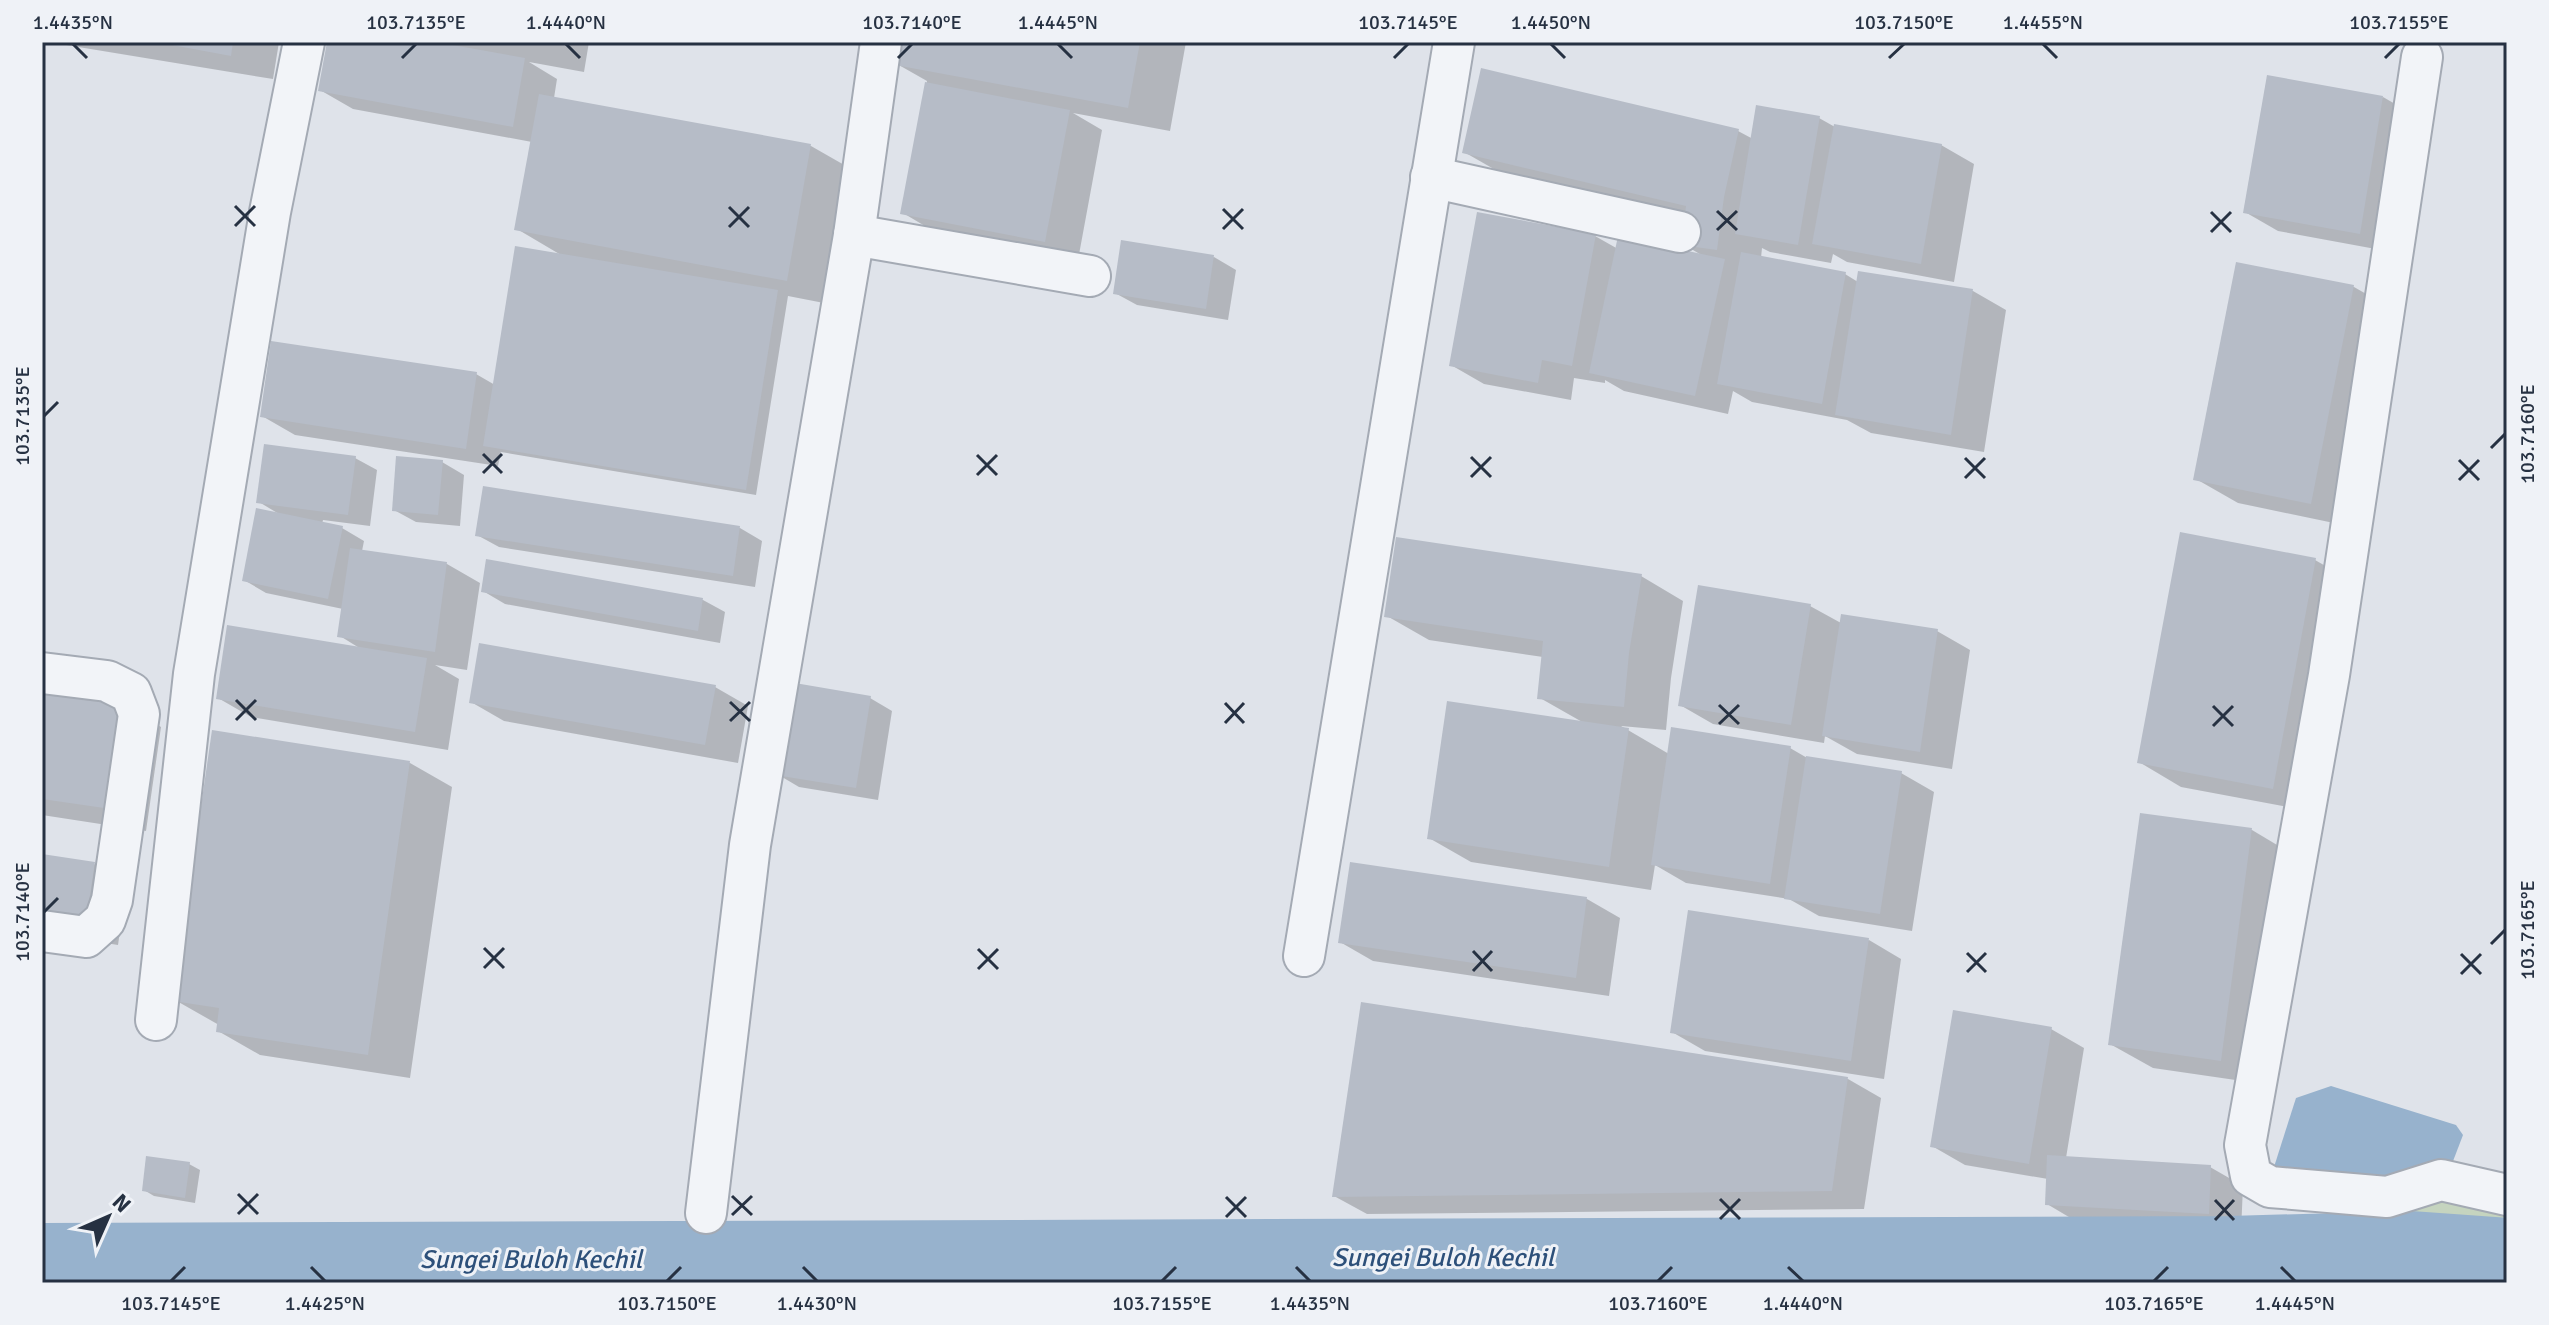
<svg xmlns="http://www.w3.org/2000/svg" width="2549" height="1325" viewBox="0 0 2549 1325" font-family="Signika,sans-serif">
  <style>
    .green { fill: #c5d4bf }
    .water { fill: #97b2cd }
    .shadow { fill: #0003 }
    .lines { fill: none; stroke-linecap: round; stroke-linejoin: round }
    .river { stroke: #97b2cd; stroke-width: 76 }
    .building { fill: #b6bcc7 }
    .minor-casing { stroke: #a4aab4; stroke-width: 44 }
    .minor { stroke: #f2f4f8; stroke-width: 40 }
    .ticks { fill: none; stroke: #263142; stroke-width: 3 }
    .labels { text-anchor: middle; stroke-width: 6; stroke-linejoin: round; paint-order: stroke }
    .water-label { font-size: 26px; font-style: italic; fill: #2d507a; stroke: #eff2f7 }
    .neatline { fill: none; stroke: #263142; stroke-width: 3 }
    .ticks-label { font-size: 20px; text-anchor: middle; fill: #263142 }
  </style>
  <rect width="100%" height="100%" fill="#dfe3ea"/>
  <polygon class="green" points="2435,1194 2507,1205 2507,1283 2348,1283 2348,1227 2375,1211"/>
  <polygon class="water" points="2331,1086 2456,1125 2463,1135 2450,1169 2385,1190 2274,1167 2296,1098"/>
  <g class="shadow">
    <polygon points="48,42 279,42 273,79"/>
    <polygon points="329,42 589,42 584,72 529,62 557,79 554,98 811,146 853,170 829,304 788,296 756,495 501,452 498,466 295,435 262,416 476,374 495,385 561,255 517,229 532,142 353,109 320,90"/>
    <polygon points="901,42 1186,42 1170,131 1073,113 1102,130 1078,260 935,232 903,213 927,81 897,64"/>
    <polygon points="2383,97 2416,116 2392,252 2278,231 2245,212"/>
    <polygon points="1819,118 1835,127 1941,145 1974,164 1954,282 1847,262 1833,254 1831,263 1770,252 1762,248 1761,258 1845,274 1858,282 1860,273 1973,291 2006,310 1984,452 1871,433 1847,420 1752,402 1733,391 1728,414 1624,391 1605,380 1605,383 1574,378 1571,400 1484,384 1451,365 1595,236 1618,249 1703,256 1683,244 1506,176 1464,152 1738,131 1753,139"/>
    <polygon points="1214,257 1236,270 1228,320 1137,305 1115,293"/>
    <polygon points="2238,264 2354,287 2396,311 2353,527 2238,503 2196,479"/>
    <polygon points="355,458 377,470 370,526 323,520 322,524 342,528 364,541 362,551 447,564 480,583 467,670 435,665 459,679 448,750 251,717 218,698 361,649 340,636 343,609 266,593 244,580 279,514 259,502"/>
    <polygon points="442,462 464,475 460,526 416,522 394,510"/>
    <polygon points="740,528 762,541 755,587 499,547 477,535"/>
    <polygon points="2315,560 2357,584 2315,812 2181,787 2139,762"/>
    <polygon points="1641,576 1683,601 1671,678 1666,730 1621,726 1669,754 1790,748 1809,759 1901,773 1934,792 1912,931 1819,916 1789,899 1686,883 1655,865 1651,890 1471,862 1429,838 1584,723 1540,698 1543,657 1429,640 1387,616"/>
    <polygon points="483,591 703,600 725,612 720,643 505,604"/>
    <polygon points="1810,606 1841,623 1937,631 1970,650 1952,769 1857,754 1825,736 1824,743 1713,724 1680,705"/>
    <polygon points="715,687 748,706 738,763 504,721 471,702"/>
    <polygon points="42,691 119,702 161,727 146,831 42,815"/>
    <polygon points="870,698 892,711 878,800 799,787 777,774"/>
    <polygon points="213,733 410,763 452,787 410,1078 260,1055 218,1031 219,1025 175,1000"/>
    <polygon points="2142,815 2252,830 2294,855 2263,1084 2153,1068 2110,1044"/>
    <polygon points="42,856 94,864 127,883 118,945 42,933"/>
    <polygon points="1351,864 1587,899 1620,918 1609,996 1373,961 1340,942"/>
    <polygon points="1869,940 1901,959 1884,1079 1705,1051 1672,1032"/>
    <polygon points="1363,1004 1848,1079 1881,1098 1864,1209 1367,1214 1334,1196"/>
    <polygon points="2051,1029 2084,1048 2066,1158 2210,1167 2243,1186 2241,1232 2079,1223 2047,1204 2048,1179 1965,1165 1932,1146"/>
    <polygon points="189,1164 200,1170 195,1203 154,1196 144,1190"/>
  </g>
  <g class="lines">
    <polyline class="river" points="42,1261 2230,1254 2409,1249 2507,1256"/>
  </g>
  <g class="building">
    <polygon points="156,42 233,42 231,56"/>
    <polygon points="327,42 436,42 525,58 513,127 318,91"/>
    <polygon points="899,42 1140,42 1128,108 895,65"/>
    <polygon points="1481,68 1739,129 1724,197 1717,250 1681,245 1686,206 1462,153"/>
    <polygon points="2267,75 2383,96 2360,234 2243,213"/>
    <polygon points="925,82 1070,110 1045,242 900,214"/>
    <polygon points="539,94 811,144 787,281 514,230"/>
    <polygon points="1756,105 1820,116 1798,245 1735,234"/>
    <polygon points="1834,124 1942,144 1921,264 1812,244"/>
    <polygon points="1477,212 1596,234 1572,366 1542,360 1538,383 1449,366"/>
    <polygon points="1618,236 1725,259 1695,396 1589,373"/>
    <polygon points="1121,240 1214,255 1206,309 1113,294"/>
    <polygon points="515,246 778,290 746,490 483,446"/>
    <polygon points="1741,252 1846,272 1822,404 1717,384"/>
    <polygon points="2236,262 2354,285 2311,504 2193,480"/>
    <polygon points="1858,271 1973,289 1951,435 1835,415"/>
    <polygon points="271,341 477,372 466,449 260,417"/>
    <polygon points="264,444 356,456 348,515 256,503"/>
    <polygon points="396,456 443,460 438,515 392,511"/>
    <polygon points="483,486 740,526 733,576 475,536"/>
    <polygon points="256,508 343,526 328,599 242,581"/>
    <polygon points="2180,532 2316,558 2273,789 2137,763"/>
    <polygon points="1396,537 1642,574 1629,653 1624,707 1537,699 1543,641 1384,617"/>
    <polygon points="350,548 447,562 435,652 337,637"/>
    <polygon points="486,559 703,598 698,631 481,592"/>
    <polygon points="1698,585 1811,604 1791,725 1678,706"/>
    <polygon points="1841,614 1938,629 1920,752 1822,736"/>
    <polygon points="227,625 427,658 415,732 216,699"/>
    <polygon points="479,643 716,685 705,745 469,703"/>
    <polygon points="789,682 871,696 856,788 775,775"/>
    <polygon points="42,689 120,701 104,808 42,799"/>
    <polygon points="1447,701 1629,728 1609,867 1427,839"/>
    <polygon points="1671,727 1791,746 1770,884 1651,865"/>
    <polygon points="212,730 410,761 368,1055 216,1032 219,1008 173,1001"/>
    <polygon points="1806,756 1902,771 1880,914 1784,899"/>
    <polygon points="2140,813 2252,828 2221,1061 2108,1045"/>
    <polygon points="42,854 95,862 85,928 42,921"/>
    <polygon points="1350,862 1587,897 1576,978 1338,943"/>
    <polygon points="1688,910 1869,938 1851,1061 1670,1033"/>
    <polygon points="1361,1002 1848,1077 1832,1191 1332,1197"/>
    <polygon points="1953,1010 2052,1027 2029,1164 1930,1147"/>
    <polygon points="2047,1155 2211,1165 2209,1214 2045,1205"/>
    <polygon points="146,1156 190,1162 185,1198 142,1191"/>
  </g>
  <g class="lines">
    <g class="minor-casing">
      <g id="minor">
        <polyline points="2422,57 2329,675 2245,1145 2251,1176 2270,1187 2387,1197 2441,1180 2507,1195"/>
        <polyline points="1431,177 1680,232"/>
        <polyline points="854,235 1090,276"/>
        <polyline points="42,673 107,681 131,693 139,714 112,900 105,920 86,937 42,931"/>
        <polyline points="1304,956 1454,42"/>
        <polyline points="156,1020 194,674 270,212 304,42"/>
        <polyline points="706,1213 750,845 854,235 881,42"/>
      </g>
    </g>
    <use href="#minor" class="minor"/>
  </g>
  <path class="ticks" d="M73,44l14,14M566,44l14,14M1058,44l14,14M1551,44l14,14M2043,44l14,14M402,58l14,-14M898,58l14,-14M1394,58l14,-14M1889,58l15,-14M2385,58l14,-14M235,206l20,20M729,207l20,20M1223,209l20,20M1717,211l20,19M2211,212l20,20M235,226l20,-20M729,227l20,-20M1223,229l20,-20M1717,230l20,-19M2211,232l20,-20M44,416l14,-14M2491,448l14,-14M483,454l19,19M977,455l20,20M1471,457l20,20M1965,458l20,20M2459,460l20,20M483,473l19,-19M977,475l20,-20M1471,477l20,-20M1965,478l20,-20M2459,480l20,-20M236,700l20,20M730,702l20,19M1225,703l19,20M1719,705l20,19M2213,706l20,20M236,720l20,-20M730,721l20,-19M1225,723l19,-20M1719,724l20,-19M2213,726l20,-20M44,912l14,-14M2491,944l14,-14M484,948l20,20M978,949l20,20M1473,951l19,20M1967,953l19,19M2461,954l20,20M484,968l20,-20M978,969l20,-20M1473,971l19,-20M1967,972l19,-19M2461,974l20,-20M238,1194l20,20M732,1196l20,19M1226,1197l20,20M1720,1199l20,20M2215,1200l19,20M238,1214l20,-20M732,1215l20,-19M1226,1217l20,-20M1720,1219l20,-20M2215,1220l19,-20M311,1267l14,14M803,1267l14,14M1296,1267l14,14M1788,1267l15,14M2281,1267l14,14M171,1281l14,-14M667,1281l14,-14M1162,1281l14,-14M1658,1281l14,-14M2154,1281l14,-14"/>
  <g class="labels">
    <g class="water-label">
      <text x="1443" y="1266">Sungei Buloh Kechil</text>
      <text x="531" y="1268">Sungei Buloh Kechil</text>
    </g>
  </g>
  <rect width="2549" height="1325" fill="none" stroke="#eff2f7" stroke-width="88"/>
  <g transform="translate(108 1217) rotate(45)" stroke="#eff2f7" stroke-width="6" paint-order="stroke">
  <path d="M0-6L14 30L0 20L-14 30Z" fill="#263142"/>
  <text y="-12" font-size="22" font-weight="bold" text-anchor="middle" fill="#263142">N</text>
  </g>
  <rect x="44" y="44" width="2461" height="1237" class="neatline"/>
  <g class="ticks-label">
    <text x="73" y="29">1.4435°N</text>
    <text x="416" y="29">103.7135°E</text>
    <text x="566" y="29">1.4440°N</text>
    <text x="912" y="29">103.7140°E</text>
    <text x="1058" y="29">1.4445°N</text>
    <text x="1408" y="29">103.7145°E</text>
    <text x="1551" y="29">1.4450°N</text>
    <text x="1904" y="29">103.7150°E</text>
    <text x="2043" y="29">1.4455°N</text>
    <text x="2399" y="29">103.7155°E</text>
    <text transform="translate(22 416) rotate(-90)" y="7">103.7135°E</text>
    <text transform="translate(2527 434) rotate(-90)" y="7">103.7160°E</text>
    <text transform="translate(22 912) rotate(-90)" y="7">103.7140°E</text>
    <text transform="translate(2527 930) rotate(-90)" y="7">103.7165°E</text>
    <text x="171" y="1310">103.7145°E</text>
    <text x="325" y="1310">1.4425°N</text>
    <text x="667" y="1310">103.7150°E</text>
    <text x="817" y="1310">1.4430°N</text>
    <text x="1162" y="1310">103.7155°E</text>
    <text x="1310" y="1310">1.4435°N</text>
    <text x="1658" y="1310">103.7160°E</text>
    <text x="1803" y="1310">1.4440°N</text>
    <text x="2154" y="1310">103.7165°E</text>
    <text x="2295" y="1310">1.4445°N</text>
  </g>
</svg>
